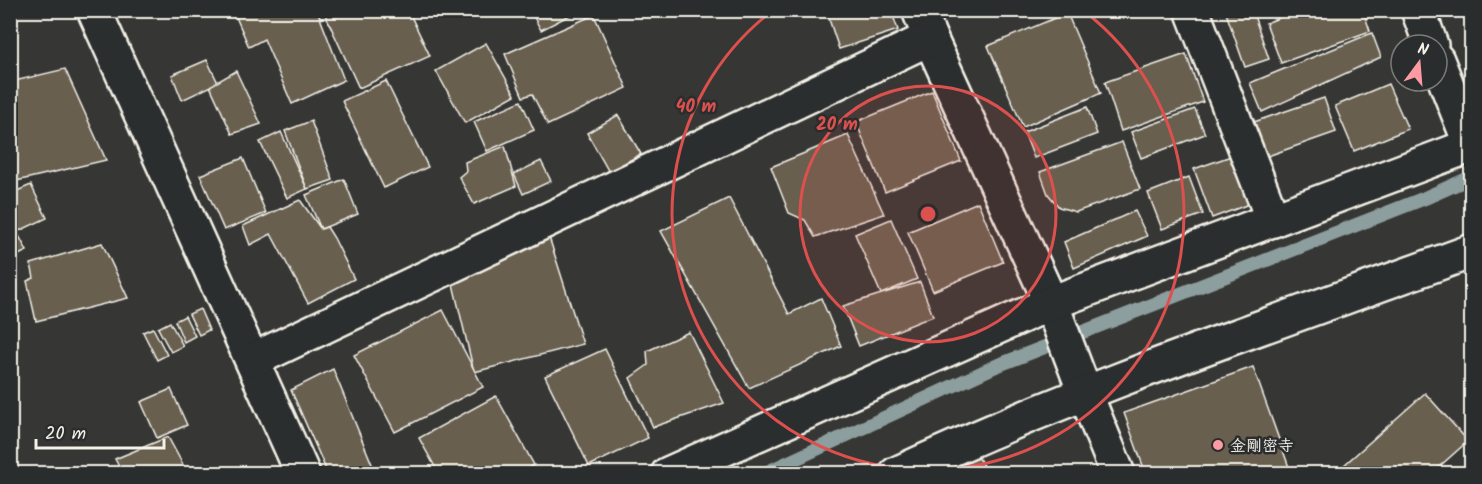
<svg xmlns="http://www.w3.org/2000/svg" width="1482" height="484" viewBox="0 0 1482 484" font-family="Kalam,'Klee One',sans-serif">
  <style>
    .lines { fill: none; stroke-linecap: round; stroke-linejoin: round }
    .stream { stroke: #8d9e9e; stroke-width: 14 }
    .building { fill: #675e4f; stroke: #f4f1e8; stroke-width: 1.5 }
    .minor-casing { stroke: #f4f1e8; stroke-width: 38 }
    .minor { stroke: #2a2d2e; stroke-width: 33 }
    .ring { fill: none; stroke: #dc504e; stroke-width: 3 }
    .poi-dot { fill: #ff9aa2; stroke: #2a2d2e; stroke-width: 2 }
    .labels { text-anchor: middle; stroke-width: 5; stroke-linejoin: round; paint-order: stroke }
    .poi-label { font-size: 16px; font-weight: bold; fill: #f4f1e8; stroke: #2a2d2e; text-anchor: start }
    .centre { fill: #dc504e; stroke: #2a2d2e; stroke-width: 3 }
    .ring-label { font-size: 18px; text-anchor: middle; font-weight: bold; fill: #dc504e; stroke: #2a2d2e; stroke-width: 5; stroke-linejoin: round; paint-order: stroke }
  </style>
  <rect width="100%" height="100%" fill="#363735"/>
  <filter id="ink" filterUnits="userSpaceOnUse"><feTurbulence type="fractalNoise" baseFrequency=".0167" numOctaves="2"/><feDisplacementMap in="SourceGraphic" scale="12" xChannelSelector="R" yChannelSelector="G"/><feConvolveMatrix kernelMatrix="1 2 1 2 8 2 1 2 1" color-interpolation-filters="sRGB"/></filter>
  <g filter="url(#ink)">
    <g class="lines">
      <polyline class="stream" points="763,474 996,366 1425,198 1472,177"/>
    </g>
    <g class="building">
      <polygon points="233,10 317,10 344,80 292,104 264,39 249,47"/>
      <polygon points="323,10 408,10 430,56 359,88"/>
      <polygon points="533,10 572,10 574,13 541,30 531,12"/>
      <polygon points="826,10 891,10 898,30 839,49"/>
      <polygon points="1225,10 1252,10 1269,59 1245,67"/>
      <polygon points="1299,10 1363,10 1370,31 1281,63 1266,23"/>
      <polygon points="1067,13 1101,93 1023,127 988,46"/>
      <polygon points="594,15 627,88 548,125 532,94 523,97 505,54"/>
      <polygon points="1372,33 1381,57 1262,112 1250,83"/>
      <polygon points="486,43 515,95 465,123 436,71"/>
      <polygon points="1186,54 1203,102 1121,131 1105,82"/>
      <polygon points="207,60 218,83 182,100 172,75"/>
      <polygon points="65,69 106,160 12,182 10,82"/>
      <polygon points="236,71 261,124 232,134 210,86"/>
      <polygon points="386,81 428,167 384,188 342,101"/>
      <polygon points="1388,84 1408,129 1354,151 1335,106"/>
      <polygon points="932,91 961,161 885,192 856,122"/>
      <polygon points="1324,98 1336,132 1262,158 1251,123"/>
      <polygon points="521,101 534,130 487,151 474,122"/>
      <polygon points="1087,107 1097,134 1034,158 1024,132"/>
      <polygon points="1195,109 1205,134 1141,158 1131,132"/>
      <polygon points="618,115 641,154 609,172 587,133"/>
      <polygon points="311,121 333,180 307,189 285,131"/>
      <polygon points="281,132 307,189 287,198 260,142"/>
      <polygon points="848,135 884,214 815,237 805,220 789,213 771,167"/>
      <polygon points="1122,142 1140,189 1076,212 1059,207 1048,194 1040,172"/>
      <polygon points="505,146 516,186 474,204 459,177 466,171 465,162"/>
      <polygon points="1231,156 1249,204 1212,218 1194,169"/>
      <polygon points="243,158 266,213 224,230 200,175"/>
      <polygon points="541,161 551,181 523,194 514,174"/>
      <polygon points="1189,177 1203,214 1162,229 1148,193"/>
      <polygon points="344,179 358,214 321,229 306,195"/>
      <polygon points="31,185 47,218 19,231 10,213 10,194"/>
      <polygon points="729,198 789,314 821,298 841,346 749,388 661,231"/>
      <polygon points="300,200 321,229 327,227 334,238 354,279 308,303 271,234 250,245 243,226"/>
      <polygon points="978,202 1003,262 933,291 908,232"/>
      <polygon points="1135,211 1147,236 1074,268 1064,242"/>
      <polygon points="10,219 27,251 10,259"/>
      <polygon points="891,219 917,279 881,294 855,234"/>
      <polygon points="549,237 583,344 474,372 452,280"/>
      <polygon points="102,243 128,298 36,321 27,281 34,278 31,264"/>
      <polygon points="920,282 933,316 859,346 843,306"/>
      <polygon points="200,309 209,330 199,335 189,314"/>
      <polygon points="443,310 483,387 395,432 354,355"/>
      <polygon points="185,316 195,336 184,342 175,321"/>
      <polygon points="170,322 183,346 171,352 158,328"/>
      <polygon points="153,328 167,355 157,360 143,332"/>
      <polygon points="689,332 724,403 653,427 630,378 648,365 647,351"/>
      <polygon points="605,349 648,438 589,466 545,376"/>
      <polygon points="1253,367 1290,470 1279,474 1146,474 1124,413"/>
      <polygon points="333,369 376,474 328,474 291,390"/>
      <polygon points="171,389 187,425 157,438 141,402"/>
      <polygon points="1425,393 1468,441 1431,474 1334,474"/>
      <polygon points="496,396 534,465 519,474 439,474 419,438"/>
      <polygon points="168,437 188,474 123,474 115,459"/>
      <polygon points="979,458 987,474 942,474"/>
    </g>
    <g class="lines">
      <g class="minor-casing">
        <g id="minor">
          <polyline points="94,10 303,474"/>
          <polyline points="919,10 930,38 1051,303 1085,393 1118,474"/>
          <polyline points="1192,10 1273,220"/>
          <polyline points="1418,10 1431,45"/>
          <polyline points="1437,60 1472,148"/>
          <polyline points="253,360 930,38"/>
          <polyline points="668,474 1051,303 1472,145"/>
          <path d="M896,474c186,-87 383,-152 576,-223"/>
        </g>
      </g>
      <use href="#minor" class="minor"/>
    </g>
  </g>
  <circle cx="928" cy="214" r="128" fill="#dc504e" fill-opacity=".12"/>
  <g class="ring">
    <circle cx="928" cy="214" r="128"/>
    <path d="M1084 11A256 256 0 1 1 772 11"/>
  </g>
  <circle class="poi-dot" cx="1218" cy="445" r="6"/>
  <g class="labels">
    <g class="poi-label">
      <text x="1230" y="451">金剛密寺</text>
    </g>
  </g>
  <circle cx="928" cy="214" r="9" class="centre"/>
  <g class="ring-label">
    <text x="696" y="112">40 m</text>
    <text x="837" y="130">20 m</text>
  </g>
  <rect width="1482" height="484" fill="none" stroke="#2a2d2e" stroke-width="36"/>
  <rect x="18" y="18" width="1446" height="448" fill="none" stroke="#f4f1e8" stroke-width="2" filter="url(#ink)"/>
  <g transform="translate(1419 63) rotate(16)"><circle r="28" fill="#2a2d2e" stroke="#7b7b78" stroke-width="1.5"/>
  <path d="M0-4.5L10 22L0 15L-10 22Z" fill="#ff9aa2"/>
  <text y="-9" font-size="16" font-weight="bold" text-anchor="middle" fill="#f4f1e8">N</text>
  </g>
  <path d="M36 439v9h128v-9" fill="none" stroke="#f4f1e8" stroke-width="3"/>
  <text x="45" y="439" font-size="18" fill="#f4f1e8" stroke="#2a2d2e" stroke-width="4.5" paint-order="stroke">20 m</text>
</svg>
